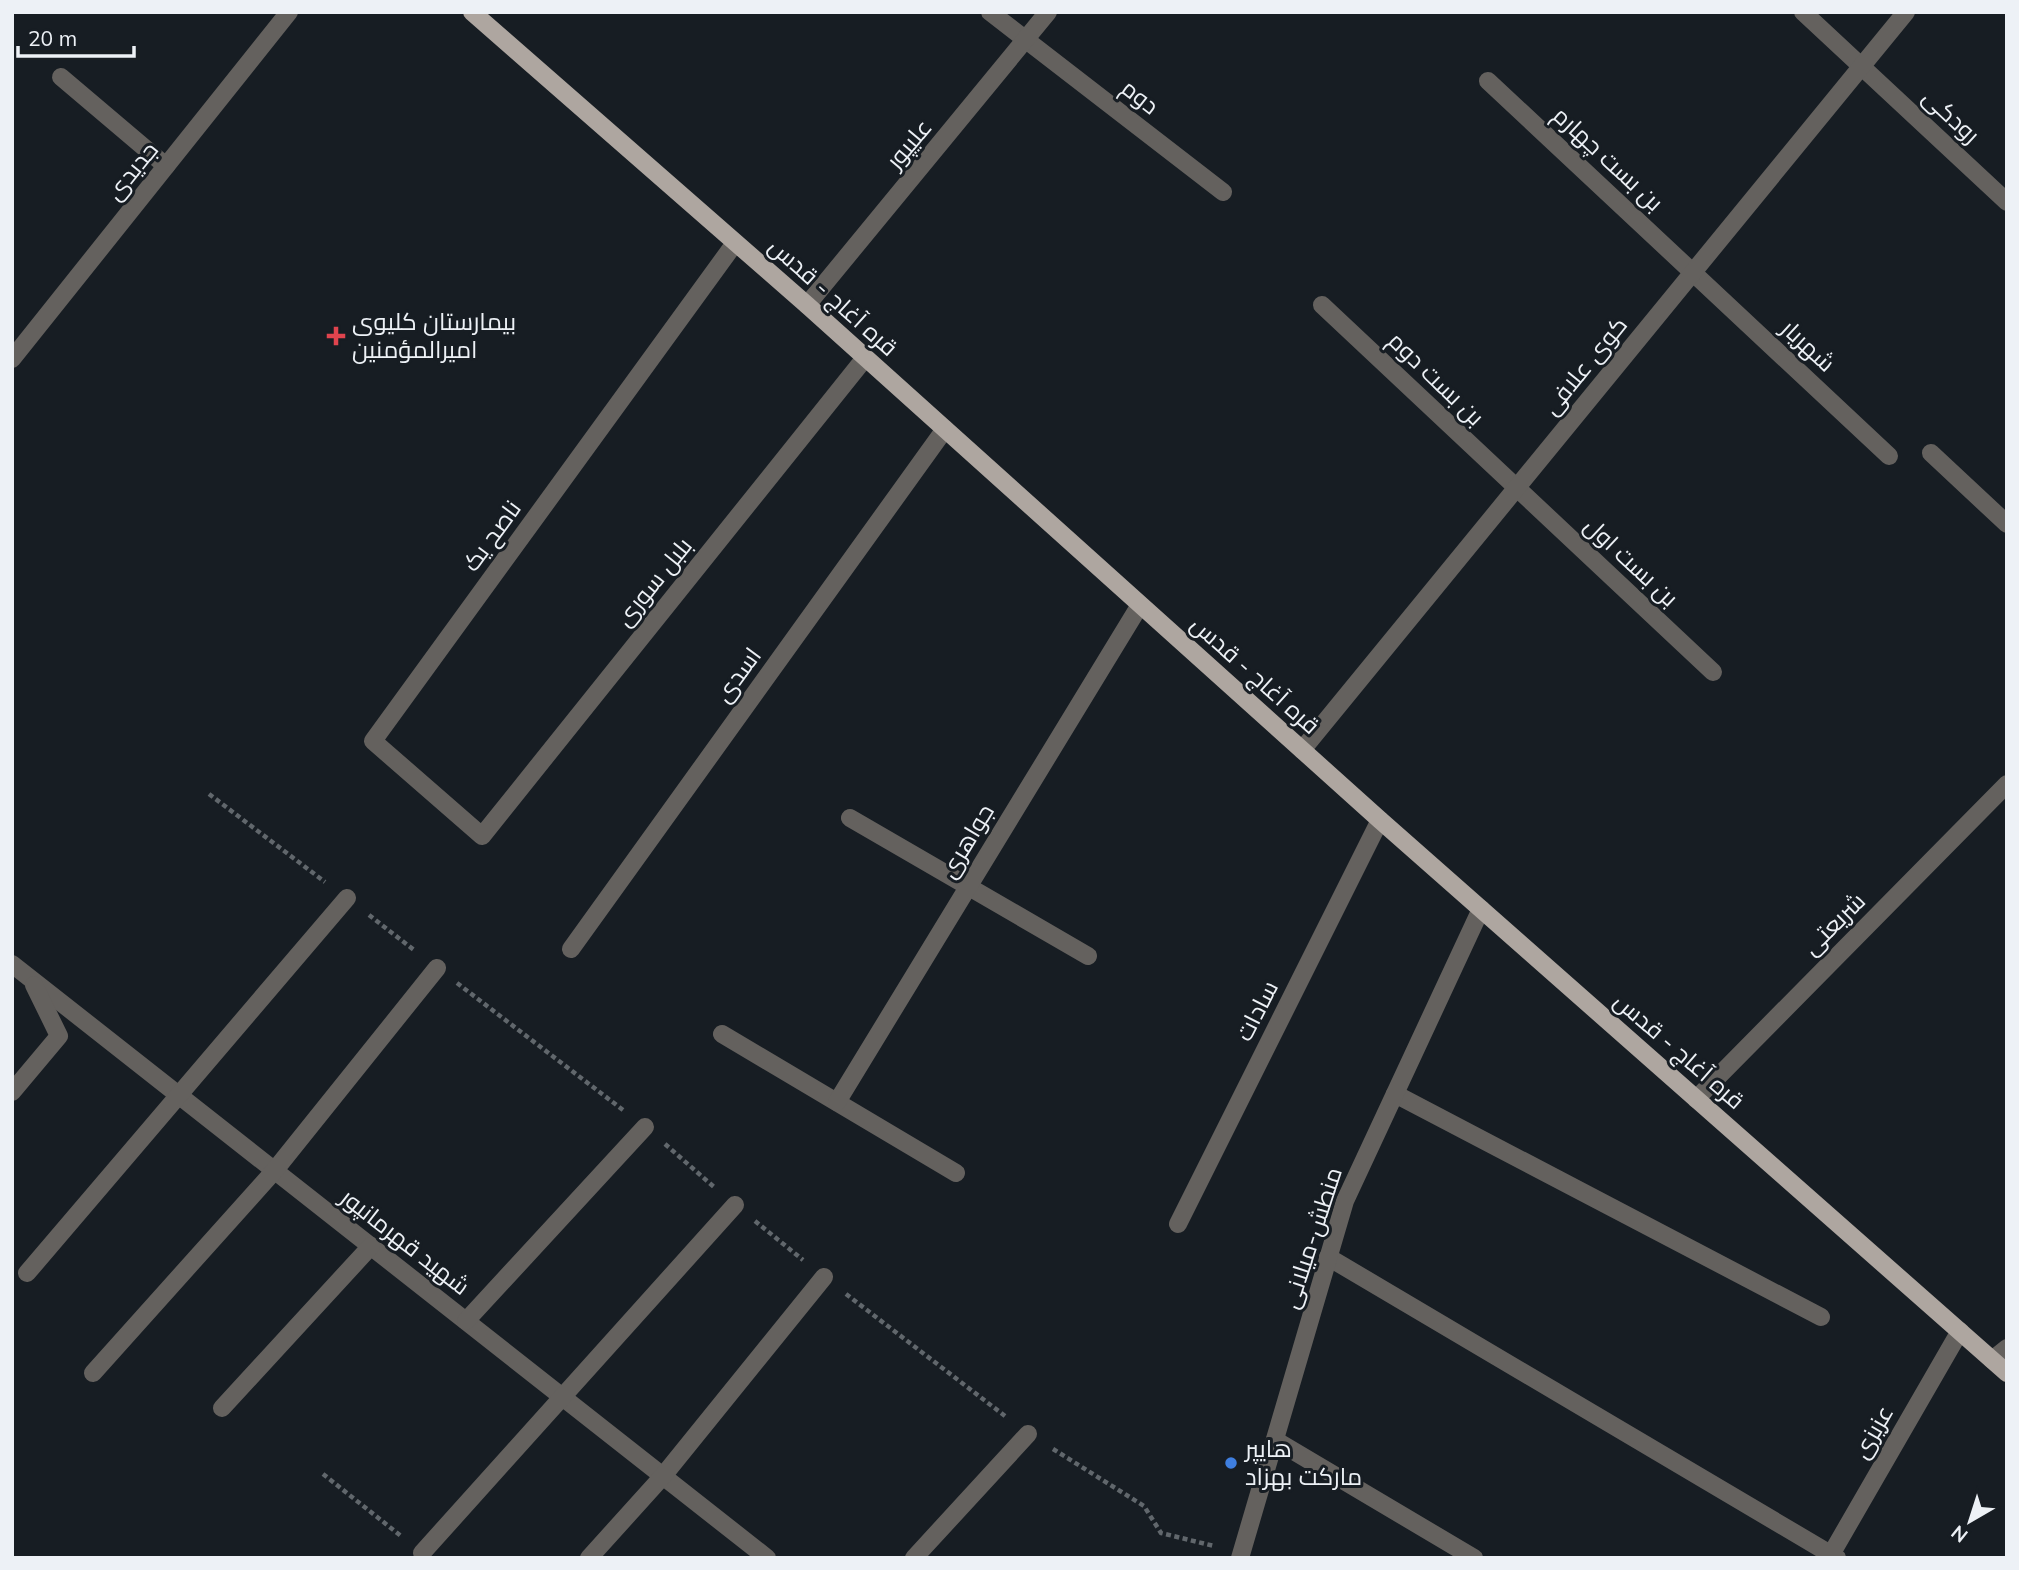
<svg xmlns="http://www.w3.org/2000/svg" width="2019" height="1570" viewBox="0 0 2019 1570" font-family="Mulish,Cairo,sans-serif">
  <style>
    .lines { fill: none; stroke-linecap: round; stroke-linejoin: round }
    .path { stroke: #61676c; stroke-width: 4.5; stroke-dasharray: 5 3.5; stroke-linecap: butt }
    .minor { stroke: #64615e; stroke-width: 18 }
    .major { stroke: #aea6a0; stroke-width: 18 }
    .health-dot { fill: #e0444e; stroke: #171d23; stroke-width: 2.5 }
    .shop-dot { fill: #3f7fe0; stroke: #171d23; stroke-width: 2.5 }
    .labels { text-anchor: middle; stroke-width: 6; stroke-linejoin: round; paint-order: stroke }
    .street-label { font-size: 24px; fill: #edf1f6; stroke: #171d23 }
    .poi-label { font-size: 24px; fill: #edf1f6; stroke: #171d23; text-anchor: start }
  </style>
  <rect width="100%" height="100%" fill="#171d23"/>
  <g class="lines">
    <g class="path">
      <polyline points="209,794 325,882"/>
      <polyline points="369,915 414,950"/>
      <polyline points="457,983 623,1110"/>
      <polyline points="665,1144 714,1187"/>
      <polyline points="755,1221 803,1260"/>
      <polyline points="846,1294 1005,1416"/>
      <polyline points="1053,1449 1144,1506 1161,1533 1214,1546"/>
      <polyline points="323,1474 401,1536"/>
    </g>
    <g class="minor">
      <polyline points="990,12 1223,192"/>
      <polyline points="1803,12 2007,202"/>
      <polyline points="61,77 166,166"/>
      <polyline points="1488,81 1889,456"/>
      <polyline points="735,243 373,741 482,836 865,358"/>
      <polyline points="807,305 1048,12"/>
      <polyline points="1322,305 1713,672"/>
      <polyline points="12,359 289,12"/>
      <polyline points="1931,453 2007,524"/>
      <polyline points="1302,750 1906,12"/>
      <polyline points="850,818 1088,956"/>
      <polyline points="571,949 945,429"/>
      <polyline points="12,964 767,1558"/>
      <polyline points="722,1034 956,1173"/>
      <polyline points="12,1092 59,1036 34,985"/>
      <polyline points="1395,1094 1821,1317"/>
      <polyline points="1696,1099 2007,784"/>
      <polyline points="837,1102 1140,605"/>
      <polyline points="1178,1224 1380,820"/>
      <polyline points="1328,1257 1837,1558"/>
      <polyline points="27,1273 347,898"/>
      <polyline points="466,1321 645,1127"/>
      <polyline points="1992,1360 2007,1348"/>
      <polyline points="93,1373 275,1170 437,968"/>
      <polyline points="222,1408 371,1246"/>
      <polyline points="1275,1440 1474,1558"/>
      <polyline points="422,1553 735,1205"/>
      <polyline points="589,1558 663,1476 824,1277"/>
      <polyline points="914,1558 1028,1434"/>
      <polyline points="1240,1558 1345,1201 1481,909"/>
      <polyline points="1829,1558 1960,1331"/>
    </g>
    <polyline class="major" points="472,12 807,305 1380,820 2007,1373"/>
  </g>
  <path class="health-dot" d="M332.5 325.5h7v7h7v7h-7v7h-7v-7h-7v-7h7z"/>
  <circle class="shop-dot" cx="1231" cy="1463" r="7"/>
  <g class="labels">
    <g class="street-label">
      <text transform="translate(1140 97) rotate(38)" y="8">دوم</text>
      <text transform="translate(1951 116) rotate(43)" y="8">رودکی</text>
      <text transform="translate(909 144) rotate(-50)" y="8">علیپور</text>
      <text transform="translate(1608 159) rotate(43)" y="8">بن بست چهارم</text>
      <text transform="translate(132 171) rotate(-51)" y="8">جدیدی</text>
      <text transform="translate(833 297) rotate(42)" y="8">قره آغاج - قدس</text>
      <text transform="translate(1808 346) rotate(43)" y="8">شهریار</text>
      <text transform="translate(1585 366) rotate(-51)" y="8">کوی علافی</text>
      <text transform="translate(1436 379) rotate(44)" y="8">بن بست دوم</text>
      <text transform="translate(492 536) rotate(-54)" y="8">ناصح یک</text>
      <text transform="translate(1631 562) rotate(43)" y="8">بن بست اول</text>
      <text transform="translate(654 582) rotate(-51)" y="8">بلبل سوری</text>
      <text transform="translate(738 675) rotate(-54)" y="8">اسدی</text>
      <text transform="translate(1255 675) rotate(42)" y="8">قره آغاج - قدس</text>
      <text transform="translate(967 841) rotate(-59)" y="8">جواهری</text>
      <text transform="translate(1834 924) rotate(-45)" y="8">شریعتی</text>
      <text transform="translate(1257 1011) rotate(-63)" y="8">سادات</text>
      <text transform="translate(1679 1051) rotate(41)" y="8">قره آغاج - قدس</text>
      <text transform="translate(1312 1238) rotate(-72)" y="8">منطش-میلانی</text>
      <text transform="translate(405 1242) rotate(38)" y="8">شهید قهرمانپور</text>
      <text transform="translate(1873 1432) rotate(-60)" y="8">عزیزی</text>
    </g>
    <g class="poi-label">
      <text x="352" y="330">بیمارستان کلیوی<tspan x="352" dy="28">امیرالمؤمنین</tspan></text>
      <text x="1245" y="1457">هایپر<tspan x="1245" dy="28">مارکت بهزاد</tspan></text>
    </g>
  </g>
  <rect width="2019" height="1570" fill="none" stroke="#edf1f6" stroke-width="28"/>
  <g transform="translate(1970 1521) rotate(219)" stroke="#171d23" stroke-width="5" paint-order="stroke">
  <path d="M0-5L12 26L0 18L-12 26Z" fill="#edf1f6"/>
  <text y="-10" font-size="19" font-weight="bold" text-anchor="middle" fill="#edf1f6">N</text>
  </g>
  <path d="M18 46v10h116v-10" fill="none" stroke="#edf1f6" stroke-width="3.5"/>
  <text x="28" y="46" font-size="21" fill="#edf1f6" stroke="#171d23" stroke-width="5" paint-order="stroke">20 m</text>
</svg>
